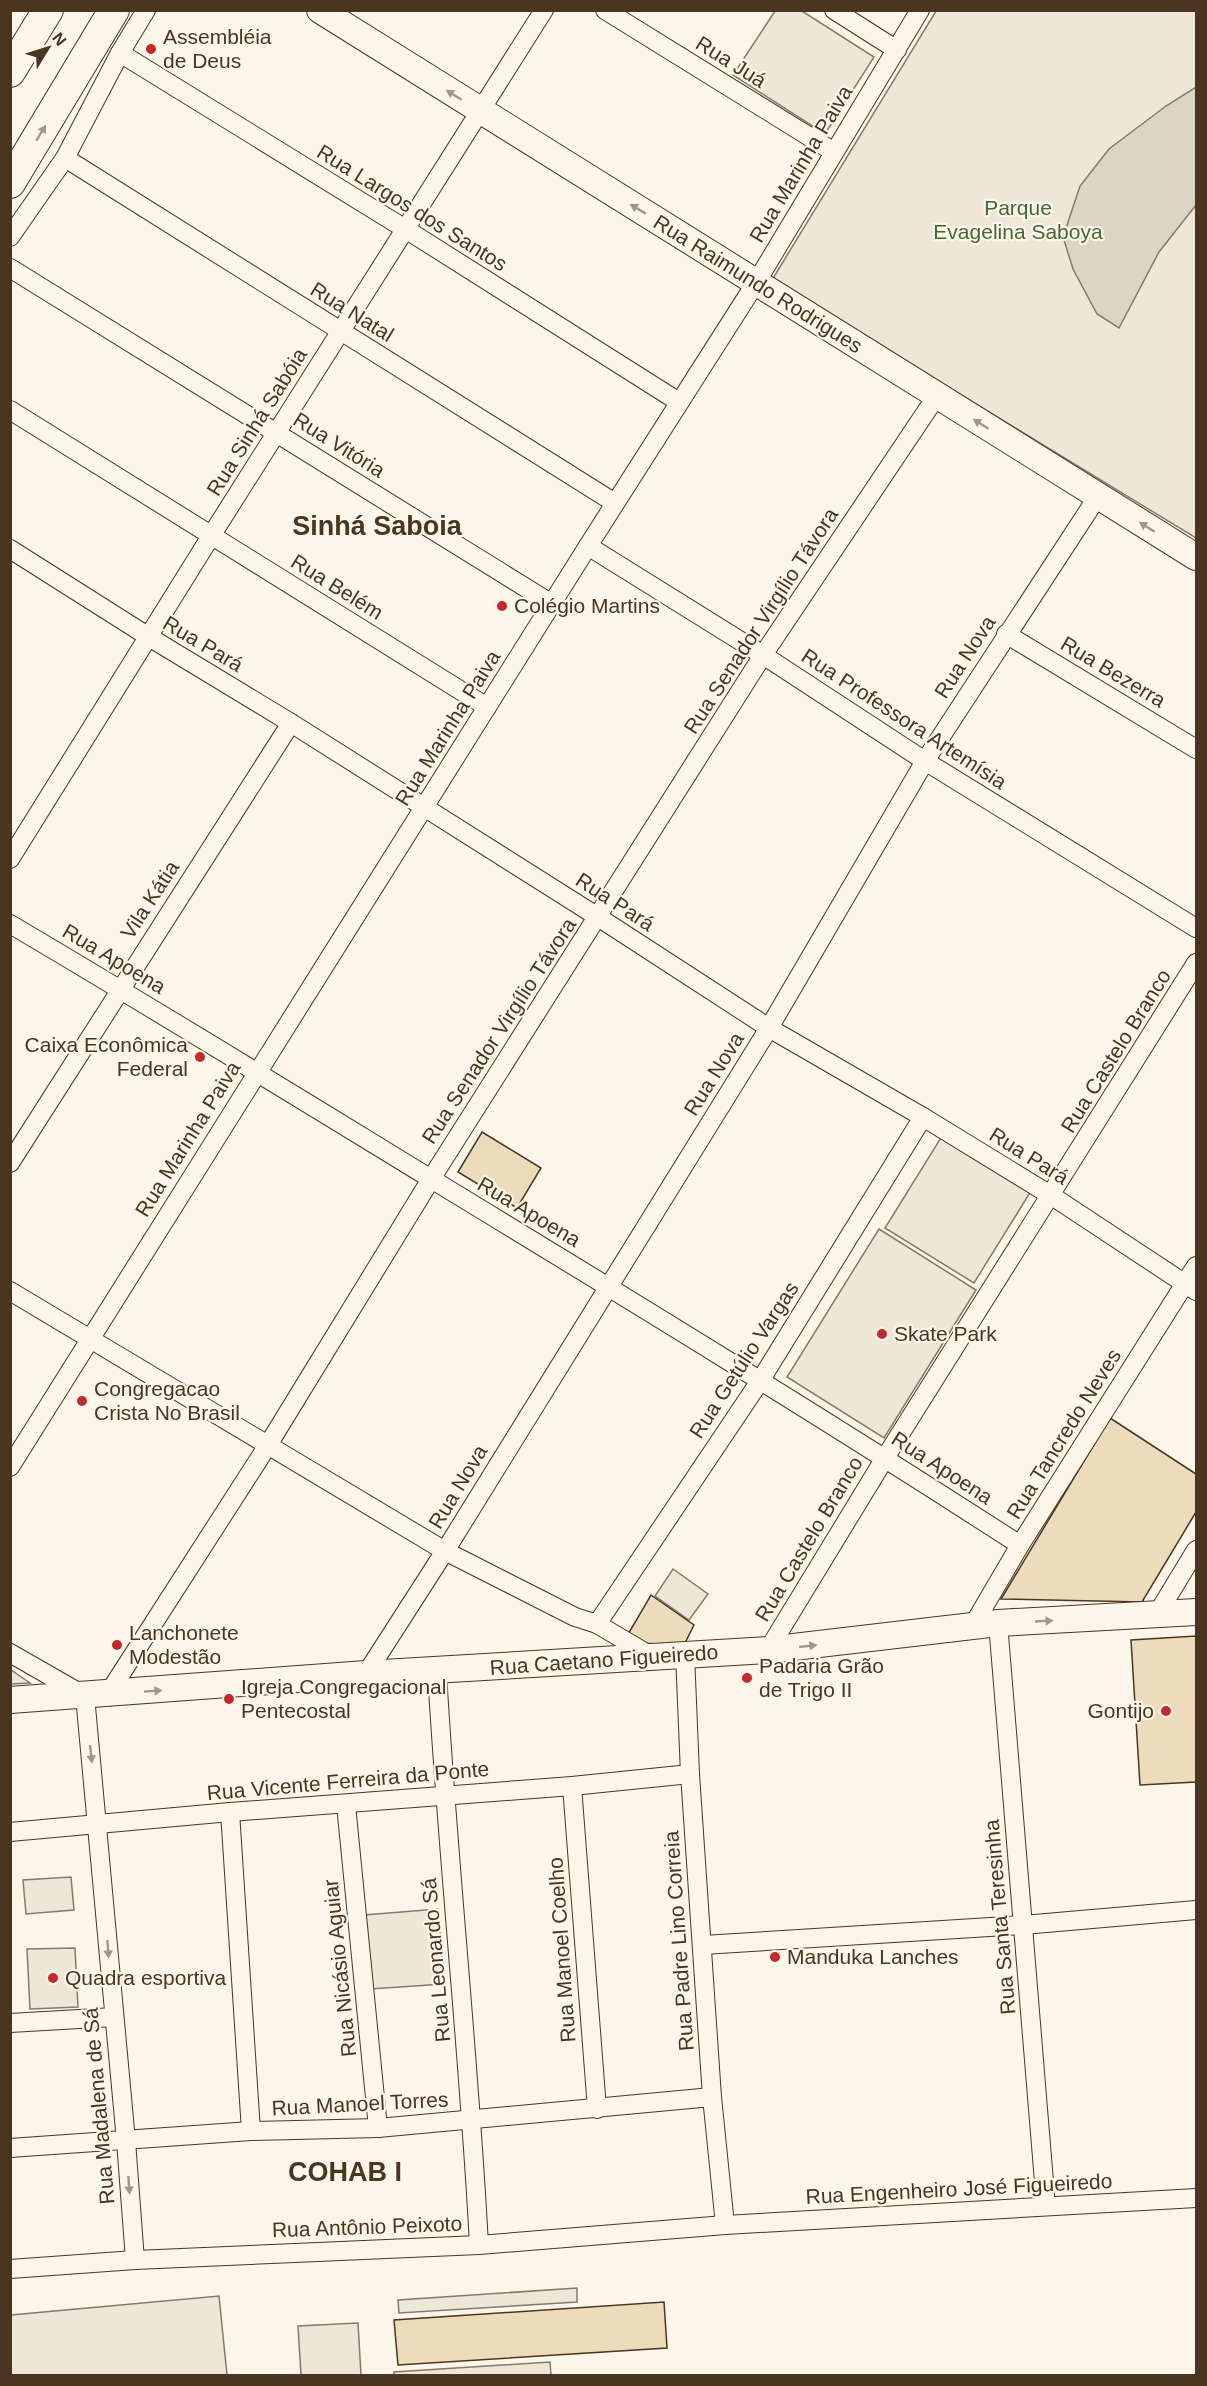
<svg xmlns="http://www.w3.org/2000/svg" width="1207" height="2386" viewBox="0 0 1207 2386" font-family="Arial,sans-serif">
  <style>
    .green { fill: #ede6d9; stroke: #887966; stroke-width: 1.5 }
    .parking { fill: #ede7d9; stroke: #887966; stroke-width: 1.5 }
    .water { fill: #dcd4c6; stroke: #887966; stroke-width: 1.5 }
    .building { fill: #ecdcbc; stroke: #4a3520; stroke-width: 1.5 }
    .lines { fill: none; stroke-linecap: round; stroke-linejoin: round }
    .minor-casing { stroke: #4a3520; stroke-width: 20 }
    .secondary-casing { stroke: #4a3520; stroke-width: 28 }
    .primary-casing { stroke: #4a3520; stroke-width: 32 }
    .minor { stroke: #fbf6e9; stroke-width: 18 }
    .secondary { stroke: #fbf6e9; stroke-width: 26 }
    .primary { stroke: #fbf6e9; stroke-width: 30 }
    .oneway { fill: #a29684 }
    .poi-dot { fill: #c62828; stroke: #fbf6e9; stroke-width: 2 }
    .labels { text-anchor: middle; stroke-width: 4.5; stroke-linejoin: round; paint-order: stroke }
    .poi-label { font-size: 21px; fill: #4a3520; stroke: #fbf6e9; text-anchor: start }
    .street-label { font-size: 21px; fill: #4a3520; stroke: #fbf6e9 }
    .park-label { font-size: 21px; fill: #436837; stroke: #fbf6e9 }
    .district-label { font-size: 27px; font-weight: bold; fill: #4a3520; stroke: #fbf6e9 }
  </style>
  <rect width="100%" height="100%" fill="#fbf6e9"/>
  <g class="green">
    <polygon points="775,11 802,11 874,57 825,134 733,75"/>
    <polygon points="936,11 1196,11 1196,538 772,280"/>
    <polygon points="942,1136 1031,1191 974,1283 885,1228"/>
    <polygon points="879,1229 976,1290 884,1438 787,1377"/>
    <polygon points="10,1670 11,1670 30,1683 11,1684"/>
    <polygon points="438,1909 444,1984 370,1989 364,1915"/>
    <polygon points="75,1948 78,2007 30,2009 27,1949"/>
    <polygon points="219,2296 227,2375 11,2375 11,2315"/>
    <polygon points="358,2323 361,2375 301,2375 298,2326"/>
    <polygon points="550,2362 551,2375 394,2375 394,2372"/>
  </g>
  <g class="parking">
    <polygon points="673,1569 708,1594 689,1620 655,1596"/>
    <polygon points="71,1877 74,1910 26,1914 23,1880"/>
    <polygon points="577,2288 577,2302 399,2313 398,2300"/>
  </g>
  <polygon class="water" points="1196,87 1196,205 1159,252 1119,328 1097,314 1073,269 1063,237 1080,186 1109,149 1166,106"/>
  <g class="building">
    <polygon points="482,1132 541,1168 517,1208 458,1172"/>
    <polygon points="1110,1418 1196,1474 1196,1512 1142,1602 1001,1599"/>
    <polygon points="651,1595 694,1625 684,1645 638,1643 627,1636"/>
    <polygon points="1196,1636 1196,1782 1140,1785 1131,1640"/>
    <polygon points="664,2302 667,2348 398,2365 394,2320"/>
  </g>
  <g class="lines">
    <g class="minor-casing">
      <g id="minor">
        <polyline points="605,10 834,152"/>
        <polyline points="834,10 897,50"/>
        <polyline points="120,53 407,230 679,402"/>
        <polyline points="65,158 615,503"/>
        <polyline points="10,237 65,158 120,53 146,10"/>
        <polyline points="10,268 552,604"/>
        <polyline points="10,410 487,707"/>
        <polyline points="588,546 763,655 925,761 1196,928"/>
        <polyline points="10,549 149,637 291,723 598,917 769,1028 923,1117 1052,1196 1196,1291"/>
        <polyline points="1006,634 1196,749"/>
        <polyline points="10,859 211,536 544,10"/>
        <path d="M10,924c141,83 279,168 418,253 199,121 397,242 592,368"/>
        <polyline points="10,1163 291,723"/>
        <polyline points="10,1291 445,1551 575,1617 597,1624 651,1656"/>
        <polyline points="10,1467 588,546 757,281 920,10"/>
        <polyline points="1156,1616 1196,1550"/>
        <polyline points="998,1623 1046,2206"/>
        <polyline points="597,1624 760,1381 923,1117"/>
        <polyline points="972,1627 1020,1545 1196,1266"/>
        <polyline points="768,1650 885,1458 1196,963"/>
        <polyline points="10,1653 85,1696 126,2141 135,2260"/>
        <polyline points="685,1654 690,1774 712,2097 725,2225"/>
        <path d="M437,1672c11,191 32,382 42,573"/>
        <polyline points="366,1674 445,1551 769,1028 925,761 1098,496"/>
        <polyline points="108,1694 268,1445 431,1179 763,655 936,397"/>
        <polyline points="572,1786 597,2109"/>
        <polyline points="346,1805 378,2128"/>
        <polyline points="230,1812 251,2131"/>
        <polyline points="10,1832 230,1812 572,1786 690,1774"/>
        <polyline points="703,1945 1023,1925 1196,1910"/>
        <polyline points="10,2023 114,2017"/>
        <polyline points="10,2148 251,2131 378,2128 712,2097"/>
        <polyline points="10,2269 135,2260 479,2245 725,2225 1196,2198"/>
      </g>
    </g>
    <g class="secondary-casing">
      <g id="secondary">
        <polyline points="320,10 1196,557"/>
        <polyline points="10,1700 366,1674 768,1650 998,1623 1196,1612"/>
      </g>
    </g>
    <g class="primary-casing">
      <g id="primary">
        <polyline points="10,72 48,10"/>
        <polyline points="10,183 114,10"/>
      </g>
    </g>
    <use href="#minor" class="minor"/>
    <use href="#secondary" class="secondary"/>
    <use href="#primary" class="primary"/>
  </g>
  <defs><path id="oneway-solid" d="M-6-.8H1V-3.2L6.5 0L1 3.2V.8H-6Z" transform="scale(1.5)"/></defs>
  <g class="oneway">
    <use href="#oneway-solid" transform="translate(454 95) rotate(-148)"/>
    <use href="#oneway-solid" transform="translate(41 133) rotate(-59)"/>
    <use href="#oneway-solid" transform="translate(638 209) rotate(-149)"/>
    <use href="#oneway-solid" transform="translate(981 424) rotate(-148)"/>
    <use href="#oneway-solid" transform="translate(1147 527) rotate(-148)"/>
    <use href="#oneway-solid" transform="translate(1044 1621) rotate(-3)"/>
    <use href="#oneway-solid" transform="translate(808 1646) rotate(-6)"/>
    <use href="#oneway-solid" transform="translate(153 1691) rotate(-4)"/>
    <use href="#oneway-solid" transform="translate(91 1754) rotate(84)"/>
    <use href="#oneway-solid" transform="translate(108 1949) rotate(86)"/>
    <use href="#oneway-solid" transform="translate(129 2185) rotate(86)"/>
  </g>
  <g class="poi-dot">
    <circle cx="151" cy="49" r="6"/>
    <circle cx="502" cy="606" r="6"/>
    <circle cx="200" cy="1057" r="6"/>
    <circle cx="882" cy="1334" r="6"/>
    <circle cx="82" cy="1401" r="6"/>
    <circle cx="117" cy="1645" r="6"/>
    <circle cx="747" cy="1678" r="6"/>
    <circle cx="229" cy="1699" r="6"/>
    <circle cx="1166" cy="1711" r="6"/>
    <circle cx="775" cy="1957" r="6"/>
    <circle cx="53" cy="1978" r="6"/>
  </g>
  <g class="labels">
    <g class="poi-label">
      <text x="163" y="44">Assembléia<tspan x="163" dy="24">de Deus</tspan></text>
      <text x="514" y="613">Colégio Martins</text>
      <text x="188" y="1052" text-anchor="end">Caixa Econômica<tspan x="188" dy="24">Federal</tspan></text>
      <text x="894" y="1341">Skate Park</text>
      <text x="94" y="1396">Congregacao<tspan x="94" dy="24">Crista No Brasil</tspan></text>
      <text x="129" y="1640">Lanchonete<tspan x="129" dy="24">Modestão</tspan></text>
      <text x="759" y="1673">Padaria Grão<tspan x="759" dy="24">de Trigo II</tspan></text>
      <text x="241" y="1694">Igreja Congregacional<tspan x="241" dy="24">Pentecostal</tspan></text>
      <text x="1154" y="1718" text-anchor="end">Gontijo</text>
      <text x="787" y="1964">Manduka Lanches</text>
      <text x="65" y="1985">Quadra esportiva</text>
    </g>
    <g class="street-label">
      <text transform="translate(731 62) rotate(32)" y="7">Rua Juá</text>
      <text transform="translate(801 164) rotate(-59)" y="7">Rua Marinha Paiva</text>
      <text transform="translate(412 208) rotate(32)" y="7">Rua Largos dos Santos</text>
      <text transform="translate(758 284) rotate(32)" y="7">Rua Raimundo Rodrigues</text>
      <text transform="translate(352 312) rotate(32)" y="7">Rua Natal</text>
      <text transform="translate(257 422) rotate(-58)" y="7">Rua Sinhá Sabóia</text>
      <text transform="translate(339 445) rotate(32)" y="7">Rua Vitória</text>
      <text transform="translate(337 587) rotate(32)" y="7">Rua Belém</text>
      <text transform="translate(761 621) rotate(-57)" y="7">Rua Senador Virgílio Távora</text>
      <text transform="translate(203 644) rotate(31)" y="7">Rua Pará</text>
      <text transform="translate(965 657) rotate(-57)" y="7">Rua Nova</text>
      <text transform="translate(1113 672) rotate(31)" y="7">Rua Bezerra</text>
      <text transform="translate(904 719) rotate(33)" y="7">Rua Professora Artemísia</text>
      <text transform="translate(448 728) rotate(-58)" y="7">Rua Marinha Paiva</text>
      <text transform="translate(150 900) rotate(-57)" y="7">Vila Kátia</text>
      <text transform="translate(615 902) rotate(33)" y="7">Rua Pará</text>
      <text transform="translate(114 959) rotate(31)" y="7">Rua Apoena</text>
      <text transform="translate(499 1031) rotate(-57)" y="7">Rua Senador Virgílio Távora</text>
      <text transform="translate(1116 1051) rotate(-58)" y="7">Rua Castelo Branco</text>
      <text transform="translate(714 1074) rotate(-58)" y="7">Rua Nova</text>
      <text transform="translate(188 1139) rotate(-58)" y="7">Rua Marinha Paiva</text>
      <text transform="translate(1029 1156) rotate(32)" y="7">Rua Pará</text>
      <text transform="translate(529 1212) rotate(31)" y="7">Rua Apoena</text>
      <text transform="translate(744 1360) rotate(-57)" y="7">Rua Getúlio Vargas</text>
      <text transform="translate(1064 1434) rotate(-58)" y="7">Rua Tancredo Neves</text>
      <text transform="translate(942 1468) rotate(33)" y="7">Rua Apoena</text>
      <text transform="translate(458 1487) rotate(-59)" y="7">Rua Nova</text>
      <text transform="translate(809 1539) rotate(-59)" y="7">Rua Castelo Branco</text>
      <text transform="translate(604 1660) rotate(-4)" y="7">Rua Caetano Figueiredo</text>
      <text transform="translate(348 1781) rotate(-5)" y="7">Rua Vicente Ferreira da Ponte</text>
      <text transform="translate(1000 1917) rotate(-95)" y="7">Rua Santa Teresinha</text>
      <text transform="translate(679 1941) rotate(-94)" y="7">Rua Padre Lino Correia</text>
      <text transform="translate(562 1950) rotate(-94)" y="7">Rua Manoel Coelho</text>
      <text transform="translate(436 1960) rotate(-95)" y="7">Rua Leonardo Sá</text>
      <text transform="translate(340 1968) rotate(-96)" y="7">Rua Nicásio Aguiar</text>
      <text transform="translate(360 2104) rotate(-3)" y="7">Rua Manoel Torres</text>
      <text transform="translate(99 2106) rotate(-95)" y="7">Rua Madalena de Sá</text>
      <text transform="translate(959 2189) rotate(-3)" y="7">Rua Engenheiro José Figueiredo</text>
      <text transform="translate(367 2227) rotate(-2)" y="7">Rua Antônio Peixoto</text>
    </g>
    <g class="park-label">
      <text x="1018" y="215">Parque<tspan x="1018" dy="24">Evagelina Saboya</tspan></text>
    </g>
    <g class="district-label">
      <text x="377" y="535">Sinhá Saboia</text>
      <text x="345" y="2181">COHAB I</text>
    </g>
  </g>
  <rect width="1207" height="2386" fill="none" stroke="#4a3520" stroke-width="24"/>
  <g transform="translate(48 48) rotate(52)" stroke="#fbf6e9" stroke-width="4.5" paint-order="stroke">
  <path d="M0-4.5L10 22L0 15L-10 22Z" fill="#4a3520"/>
  <text y="-9" font-size="16" font-weight="bold" text-anchor="middle" fill="#4a3520">N</text>
  </g>
</svg>
